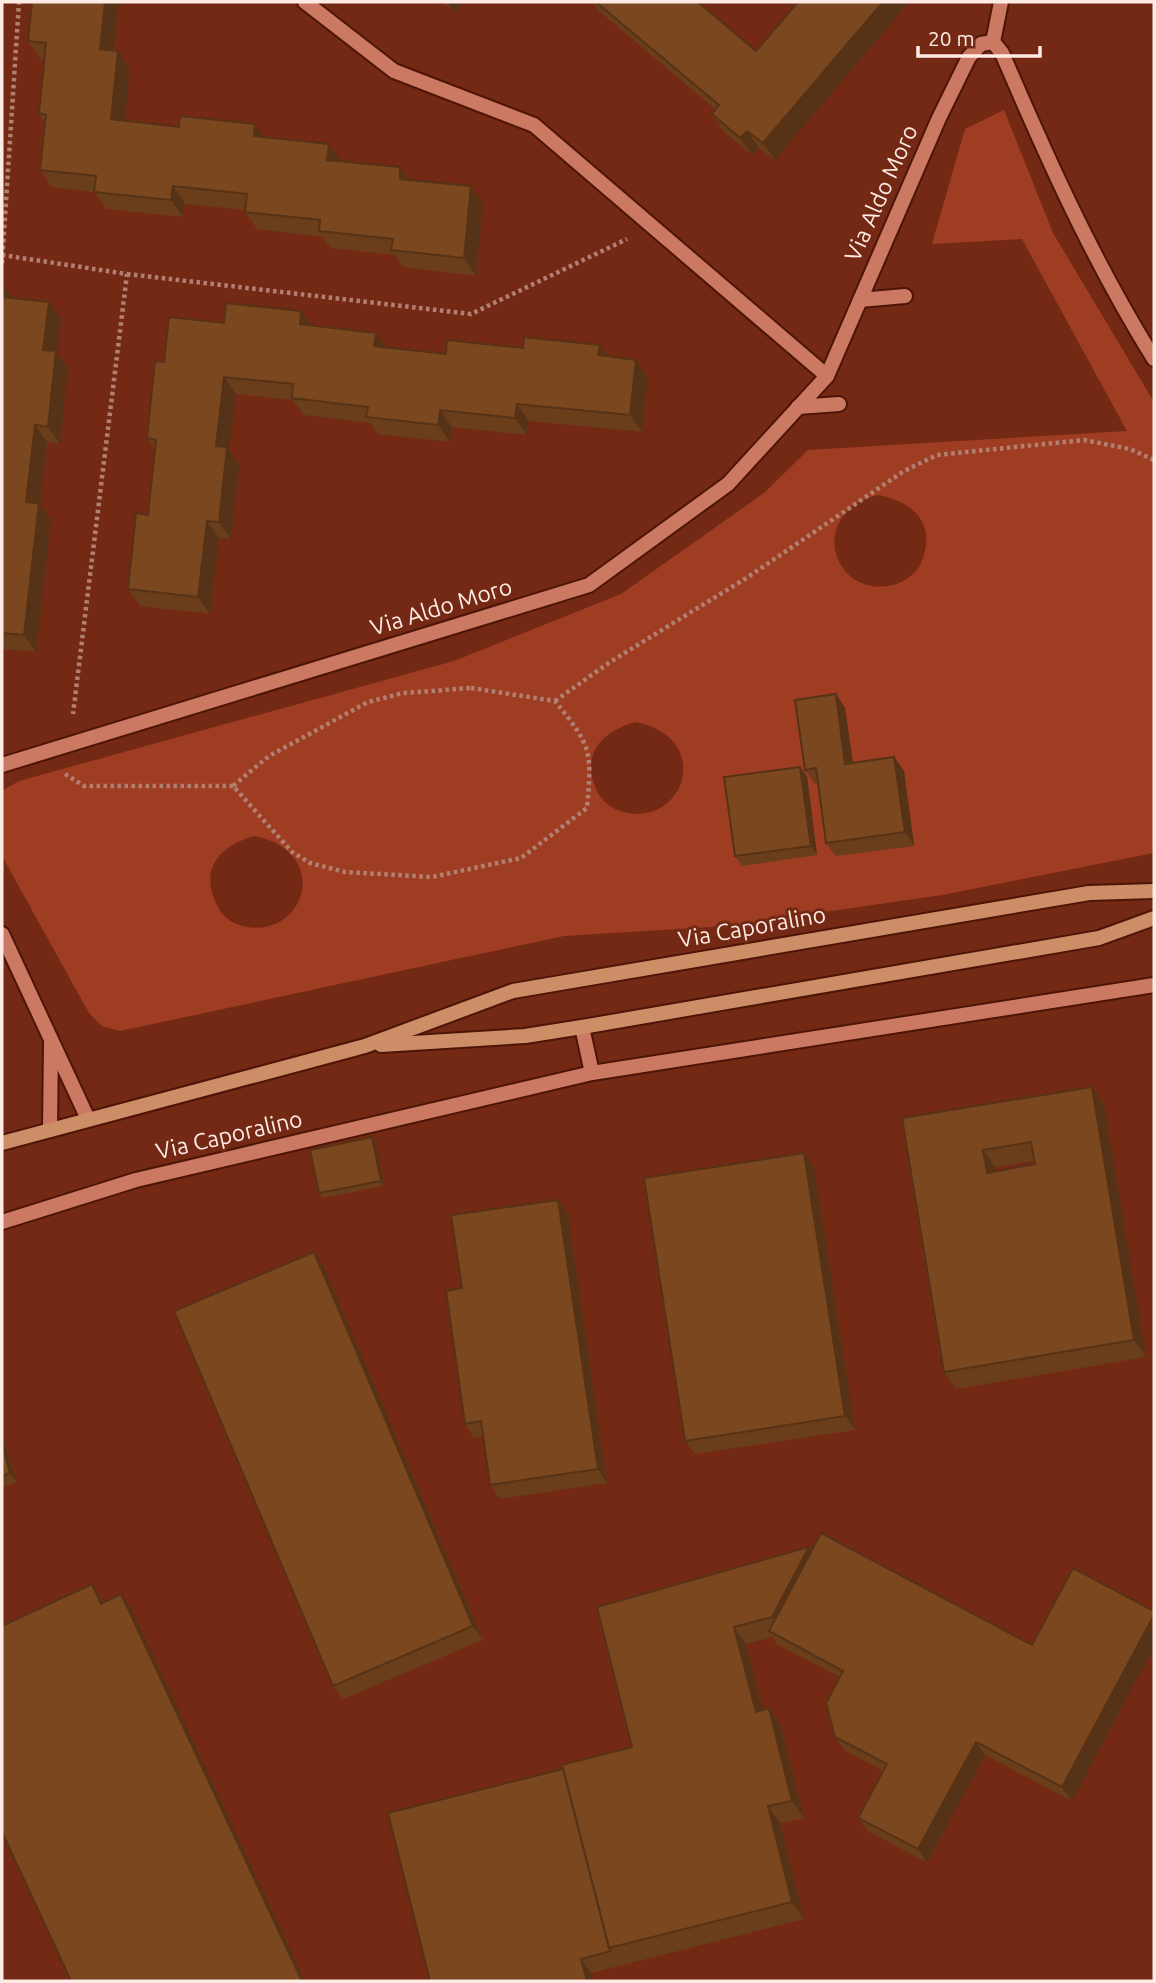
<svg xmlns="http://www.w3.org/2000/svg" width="1156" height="1983" viewBox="0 0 1156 1983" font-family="Ubuntu,sans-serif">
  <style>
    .green { fill: #9f3d23; fill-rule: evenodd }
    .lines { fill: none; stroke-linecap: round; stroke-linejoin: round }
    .lane-casing { stroke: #4d1507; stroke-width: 18 }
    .street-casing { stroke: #4d1507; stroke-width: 18 }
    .secondary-casing { stroke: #4d1507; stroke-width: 18 }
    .path { stroke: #b28072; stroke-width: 4.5; stroke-dasharray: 3.5 3.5; stroke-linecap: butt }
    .lane { stroke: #cc7963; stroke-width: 14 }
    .street { stroke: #cc7963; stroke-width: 14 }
    .secondary { stroke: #cc8d67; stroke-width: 14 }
    .wall { fill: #6a3d1b; fill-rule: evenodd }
    .shaded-wall { fill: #563216 }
    .building { fill: #7b471f; stroke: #563216; stroke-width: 2; fill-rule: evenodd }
    .labels { text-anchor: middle; stroke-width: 6; stroke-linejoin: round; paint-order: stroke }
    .street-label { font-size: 23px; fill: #feebe6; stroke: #742915 }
  </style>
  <rect width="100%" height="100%" fill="#742915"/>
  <path class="green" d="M1004,110l49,123 101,169v451l-212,42 -215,31 -163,10 -444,95 -18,-5 -13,-13 -87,-157v-65l17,-10 435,-120 167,-67 143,-101 44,-43 319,-19 -105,-192 -90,5 33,-115zM878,495c37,7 59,30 43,68 -5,11 -16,19 -28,22 -60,15 -88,-72 -15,-90zM635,722c79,15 50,102 -7,91 -12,-2 -24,-9 -30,-20 -19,-36 2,-61 37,-71zM254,836c78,15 52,101 -7,91 -12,-2 -24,-9 -29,-20 -20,-37 1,-61 36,-71z"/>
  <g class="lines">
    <g class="lane-casing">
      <g id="lane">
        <polyline points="860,300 905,296"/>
        <polyline points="798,407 839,404"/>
        <polyline points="2,1222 136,1180 592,1073 1154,985"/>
      </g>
    </g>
    <g class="street-casing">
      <g id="street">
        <path d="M1001,2l-8,40 9,11c45,105 91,208 152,306"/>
        <polyline points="827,376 939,118 969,57 981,44 993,42"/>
        <polyline points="2,765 589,585 728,484 827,376 534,125 394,71 305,2"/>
        <polyline points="2,934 88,1119"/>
        <polyline points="582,1027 592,1073"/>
        <polyline points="50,1130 51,1043"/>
      </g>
    </g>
    <g class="secondary-casing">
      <g id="secondary">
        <polyline points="381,1045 525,1036 582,1027 1099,938 1154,918"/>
        <polyline points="2,1143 365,1046 513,991 1089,893 1154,891"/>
      </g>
    </g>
    <g class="path">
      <polyline points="2,255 127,274 73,714"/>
      <polyline points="2,263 19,2"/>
      <polyline points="127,274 471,314 627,239"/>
      <path d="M471,688l84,13c37,46 37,50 32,107l-66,50 -89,19 -87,-5 -35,-9 -18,-11 -59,-66 36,-30 99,-54 35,-9z"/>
      <polyline points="555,701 610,662 748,577 904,471 937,455 1084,440 1130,449 1154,460"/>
      <polyline points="65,774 84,786 233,786"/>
    </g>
    <use href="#lane" class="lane"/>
    <use href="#street" class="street"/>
    <use href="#secondary" class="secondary"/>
  </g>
  <g class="wall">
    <polygon points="119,2 114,50 118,51 130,68 124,120 264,138 341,161 409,180 483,203 476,276 403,267 395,255 331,248 323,237 257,229 245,212 245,210 185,204 183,217 106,209 94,192 52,187 40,170 45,123 39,113 44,59 40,59 28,41"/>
    <polygon points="442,2 464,2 455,12"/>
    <polygon points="592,2 698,2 775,160 759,148 752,155 724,132 712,114 716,110 599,11"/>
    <polygon points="2,283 11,296 10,298 61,319 57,353 68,368 60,444 47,442 40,505 51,520 36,652 2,649"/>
    <polygon points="301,311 311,326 386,347 446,354 608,357 636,360 648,377 642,432 529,421 527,435 452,427 450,442 378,434 370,423 304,415 293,400 236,394 229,450 239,464 231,539 219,538 210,614 140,606 128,589 148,515 155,451 147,438 164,362 224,323"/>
    <polygon points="845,708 853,763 894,757 904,771 914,846 836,856 826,843 818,783 814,783 805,770"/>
    <polygon points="807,776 817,855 742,866 735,856"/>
    <path d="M1092,1087l12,17 42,253 -190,32 -12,-17 -42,-254zM1034,1161l1,3 -39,7 -1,-4z"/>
    <polygon points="372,1137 376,1142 384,1186 322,1198 319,1193"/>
    <polygon points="814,1166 855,1430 695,1454 685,1441"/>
    <polygon points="558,1200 568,1214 607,1483 500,1499 490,1485 483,1436 474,1438 465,1424 462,1288"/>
    <polygon points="323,1265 483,1640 343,1699 333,1686"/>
    <polygon points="2,1432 17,1482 2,1487"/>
    <polygon points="809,1547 812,1551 1032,1645 1154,1611 1154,1647 1072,1801 985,1755 927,1863 868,1831 858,1818 883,1771 844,1750 835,1737 840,1677 778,1645 773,1637 746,1644 763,1710 769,1708 781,1726 804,1818 780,1823 804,1919 591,1973 593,1981 430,1981 563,1769 632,1747 597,1607"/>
  </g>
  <g class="shaded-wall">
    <polygon points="105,2 119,2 112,66 100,49"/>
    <polygon points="447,2 464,2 455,12"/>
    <polygon points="883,2 909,2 775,160 763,143"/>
    <polygon points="118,51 130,68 123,136 111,119"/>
    <polygon points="255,124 267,141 254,136"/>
    <polygon points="747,131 759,148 752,155 740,138"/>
    <polygon points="329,144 341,161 327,160"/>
    <polygon points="400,167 412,184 400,179"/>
    <polygon points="173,186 185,204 183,217 171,200"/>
    <polygon points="471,186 483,203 476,276 464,258"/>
    <polygon points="2,283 11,296 9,313 2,303"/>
    <polygon points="49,302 61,319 57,353 68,368 60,444 48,427 43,350"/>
    <polygon points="301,311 313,328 300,324"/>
    <polygon points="376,333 388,350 374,346"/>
    <polygon points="600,345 612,362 598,355"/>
    <polygon points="636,360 648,377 642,432 630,415"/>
    <polygon points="224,377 236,394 229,450 239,464 231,539 219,522 216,446"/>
    <polygon points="517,404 529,421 527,435 515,418"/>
    <polygon points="440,410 452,427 450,442 438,425"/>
    <polygon points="35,425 47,442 40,505 51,520 36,652 24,635 26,502"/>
    <polygon points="207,521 219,538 210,614 198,597"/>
    <polygon points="836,694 845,708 855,777 845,764"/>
    <polygon points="894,757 904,771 914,846 905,832"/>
    <polygon points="800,767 807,776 817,855 811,846"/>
    <polygon points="1092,1087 1104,1104 1146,1357 1134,1340"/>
    <polygon points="372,1137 376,1142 384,1186 381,1181"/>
    <polygon points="983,1150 995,1167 999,1190 987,1173"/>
    <polygon points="804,1153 814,1166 855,1430 845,1416"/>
    <polygon points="558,1200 568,1214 607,1483 598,1469"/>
    <polygon points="314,1252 323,1265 483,1640 473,1626"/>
    <polygon points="2,1432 5,1444 17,1482 10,1473 2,1444"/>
    <polygon points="809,1547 821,1564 784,1634 772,1617"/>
    <polygon points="92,1584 101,1598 110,1618 101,1604"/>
    <polygon points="121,1594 131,1608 305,1981 302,1981"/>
    <polygon points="1154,1615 1154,1647 1072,1801 1062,1787"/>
    <polygon points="734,1627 746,1644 768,1729 756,1712"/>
    <polygon points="769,1708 781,1726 804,1818 792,1801"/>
    <polygon points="976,1742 985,1755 927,1863 918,1849"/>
    <polygon points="768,1806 780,1823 804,1919 792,1902"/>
    <polygon points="581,1959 591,1973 593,1981 587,1981"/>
  </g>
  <g class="building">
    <polygon points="32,2 105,2 100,49 118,51 111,119 179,127 180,116 255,124 254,136 329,144 327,160 400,167 400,179 471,186 464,258 391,250 393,239 319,231 320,220 245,212 247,194 173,186 171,200 94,192 96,176 40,170 46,115 39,113 46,43 28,41"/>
    <polygon points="596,2 698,2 756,51 798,2 883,2 763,143 747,131 740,138 712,114 719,105"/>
    <polygon points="2,297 49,302 43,350 56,351 48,427 35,425 26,502 39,503 24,635 2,633"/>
    <polygon points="226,303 301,311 300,324 376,333 374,346 446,354 447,340 523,348 524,337 600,345 598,355 636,360 630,415 517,404 515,418 440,410 438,425 366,417 368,407 292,398 293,384 224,377 216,446 227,447 219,522 207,521 198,597 128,589 136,513 148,515 156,440 147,438 155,361 164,362 169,317 224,323"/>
    <polygon points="836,694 845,764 894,757 905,832 826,843 816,768 805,770 795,700"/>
    <polygon points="800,767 811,846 735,856 724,777"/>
    <path d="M1092,1087l42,253 -190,32 -42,-254zM1031,1142l4,22 -48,9 -4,-23z"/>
    <polygon points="372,1137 381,1181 319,1193 310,1150"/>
    <polygon points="804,1153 845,1416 685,1441 644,1178"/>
    <polygon points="558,1200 598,1469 490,1485 481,1421 465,1424 446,1291 462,1288 451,1215"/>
    <polygon points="314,1252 473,1626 333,1686 174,1311"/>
    <polygon points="2,1444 10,1473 2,1476"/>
    <polygon points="821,1533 1032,1645 1073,1568 1154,1611 1154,1615 1062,1787 976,1742 918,1849 858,1818 887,1764 835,1737 826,1703 843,1671 769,1631"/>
    <polygon points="809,1547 772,1617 734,1627 756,1712 769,1708 792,1801 768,1806 792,1902 609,1948 562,1765 632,1747 597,1607"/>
    <polygon points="92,1584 101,1604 121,1594 302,1981 71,1981 2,1832 2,1626"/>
    <polygon points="563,1769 609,1948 611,1951 581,1959 587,1981 430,1981 388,1813"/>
  </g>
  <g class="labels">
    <g class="street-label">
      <text transform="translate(881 193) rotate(-66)" y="8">Via Aldo Moro</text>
      <text transform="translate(441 607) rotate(-17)" y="8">Via Aldo Moro</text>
      <text transform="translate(752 927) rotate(-10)" y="8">Via Caporalino</text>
      <text transform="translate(229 1135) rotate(-13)" y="8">Via Caporalino</text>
    </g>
  </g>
  <rect width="1156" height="1983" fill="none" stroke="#feebe6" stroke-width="7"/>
  <path d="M918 46v10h122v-10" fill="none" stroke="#feebe6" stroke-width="3.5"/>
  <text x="928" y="46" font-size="21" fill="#feebe6" stroke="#742915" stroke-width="5" paint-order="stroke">20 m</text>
</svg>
